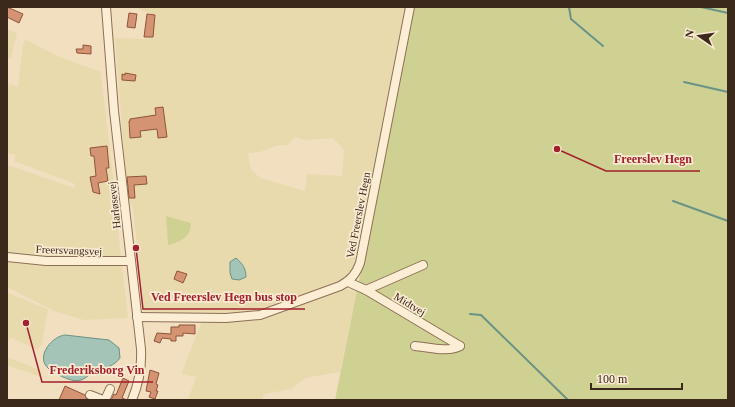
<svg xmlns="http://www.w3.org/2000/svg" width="735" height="407" viewBox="0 0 735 407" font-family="Georgia,serif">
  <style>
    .farmland { fill: #e8daad; fill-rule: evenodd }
    .green { fill: #cfd193 }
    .water { fill: #a4c4b8; stroke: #6a9385 }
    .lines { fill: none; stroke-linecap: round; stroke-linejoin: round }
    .stream { stroke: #6a9385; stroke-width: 2 }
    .building { fill: #d49373; stroke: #8e543a }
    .minor-casing { stroke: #8d6f56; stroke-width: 10 }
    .minor { stroke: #fcedd5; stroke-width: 8 }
    .labels { text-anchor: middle; stroke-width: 3.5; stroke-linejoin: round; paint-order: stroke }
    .street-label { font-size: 11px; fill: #3b291c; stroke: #f9ead1 }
    .leader { fill: none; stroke: #a2212c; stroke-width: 1.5 }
    .callout-dot { fill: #a2212c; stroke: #f9ead1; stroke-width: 1.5 }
    .callout-label { font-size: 12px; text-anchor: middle; font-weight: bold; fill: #a2212c; stroke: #f9ead1; stroke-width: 3.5; stroke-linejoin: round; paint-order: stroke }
  </style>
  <rect width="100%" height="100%" fill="#f2dfc0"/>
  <g class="farmland">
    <path d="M139,7h266l-49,250 -5,16 -8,7 -85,30 -21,3 -51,1 -42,-3 -11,-103 -6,-11 -12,-159 33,1 4,-25 -14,-5zM295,137l10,3 28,-2 11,12 -2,26 -35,-2 -2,17 -45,-13 -9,-9 -3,-16 12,-1 16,-6 12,-1z"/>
    <polygon points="7,29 17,33 11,59 7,58"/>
    <polygon points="25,39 55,55 101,72 116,205 121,258 72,259 7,254 7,165 75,188 75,184 14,161 16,155 7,153 7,93 9,84 18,87 23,44"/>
    <polygon points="7,261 50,265 94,265 122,266 128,318 84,320 54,311 9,288 7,288"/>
    <polygon points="344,289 357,291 340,372 305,378 292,389 264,394 262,400 188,400 196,377 181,374 202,321 230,322 252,320 284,311"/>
    <polygon points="8,293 48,309 42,344 37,350 10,337 7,344 7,299"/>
    <polygon points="7,357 42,371 41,377 7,365"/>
  </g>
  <g class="green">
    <polygon points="414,7 728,7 728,400 335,400"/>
    <path d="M166,216l25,7c0,14 -11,19 -23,22z"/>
  </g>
  <g class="water">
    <path d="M236,258c7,6 10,11 10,19l-7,3 -7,-1 -2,-6v-11z"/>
    <path d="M65,335l44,5 10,8 1,10c-6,8 -15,11 -24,10 -5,5 -9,10 -15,12 -6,2 -13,-1 -18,-3 -6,-3 -12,-5 -16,-10 -11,-12 6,-31 18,-32z"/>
  </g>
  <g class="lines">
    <g class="stream">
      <polyline points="569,7 571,19 603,46"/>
      <polyline points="701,7 728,13"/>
      <polyline points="684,82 728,92"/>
      <polyline points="673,201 728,221"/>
      <polyline points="470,314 481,315 568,400"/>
    </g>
  </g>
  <g class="building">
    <polygon points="7,7 23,14 19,23 7,17"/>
    <polygon points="129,13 137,14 135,28 127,27"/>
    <polygon points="147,14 155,15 153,37 144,37"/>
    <polygon points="83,45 91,46 91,54 77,53 76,49 83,49"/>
    <polygon points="125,73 136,75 135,81 122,80 122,74 125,75"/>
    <polygon points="163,107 167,137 158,138 157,129 140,131 141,137 130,138 129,121 130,121 130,119 156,115 155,108"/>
    <polygon points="107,146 109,168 106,168 108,181 98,183 100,194 93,192 90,177 96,176 94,156 91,156 90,148"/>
    <polygon points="146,176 147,184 134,185 135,198 129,198 127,177"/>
    <polygon points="177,271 187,274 183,283 174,279"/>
    <polygon points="179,325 195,325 195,334 183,333 183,336 176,336 176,341 171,341 171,339 162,338 160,343 154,341 157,333 171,334 171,327 179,327"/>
    <polygon points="150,370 159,373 156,384 158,385 156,391 158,391 155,399 149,397 151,392 146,391"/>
    <polygon points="123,378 129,381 122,398 127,400 111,400 114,394 116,395"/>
    <polygon points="65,386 85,395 86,398 88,400 59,400"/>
  </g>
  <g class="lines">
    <g class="minor-casing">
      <g id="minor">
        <path d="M106,7l8,104 27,238c1,19 -2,34 -9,51"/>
        <polyline points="7,257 46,261 131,261"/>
        <polyline points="348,282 366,290 460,346"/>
        <polyline points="366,290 423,265"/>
        <path d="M137,317l89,1 34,-3 80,-29c11,-6 16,-12 20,-23l50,-256"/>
        <path d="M415,346c12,1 34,7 45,0"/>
        <polyline points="90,395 103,400"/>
        <polyline points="105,400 110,389"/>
      </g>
    </g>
    <use href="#minor" class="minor"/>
  </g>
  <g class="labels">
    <g class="street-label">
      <text transform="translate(114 205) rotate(-96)" y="4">Harløsevej</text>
      <text transform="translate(358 215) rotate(-79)" y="4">Ved Freerslev Hegn</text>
      <text transform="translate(69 250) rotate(2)" y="4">Freersvangsvej</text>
      <text transform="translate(410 304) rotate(31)" y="4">Midtvej</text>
    </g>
  </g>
  <path class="leader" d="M557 149L606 171H700M136 248L143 309H305M26 323L42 382H153"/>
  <g class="callout-dot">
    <circle cx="557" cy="149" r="4"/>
    <circle cx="136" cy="248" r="4"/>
    <circle cx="26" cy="323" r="4"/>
  </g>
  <g class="callout-label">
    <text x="653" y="163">Freerslev Hegn</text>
    <text x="224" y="301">Ved Freerslev Hegn bus stop</text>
    <text x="97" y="374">Frederiksborg Vin</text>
  </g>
  <rect width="735" height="407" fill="none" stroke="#3b291c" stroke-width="16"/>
  <g transform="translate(699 36) rotate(283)" stroke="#f9ead1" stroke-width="3" paint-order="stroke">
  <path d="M0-3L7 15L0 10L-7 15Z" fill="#3b291c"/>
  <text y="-6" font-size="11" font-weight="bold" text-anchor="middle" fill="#3b291c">N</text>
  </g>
  <path d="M591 383v6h91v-6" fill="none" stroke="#3b291c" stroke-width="2"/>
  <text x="597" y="383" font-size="12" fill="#3b291c" stroke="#f9ead1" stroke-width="3" paint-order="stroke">100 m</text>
</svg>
